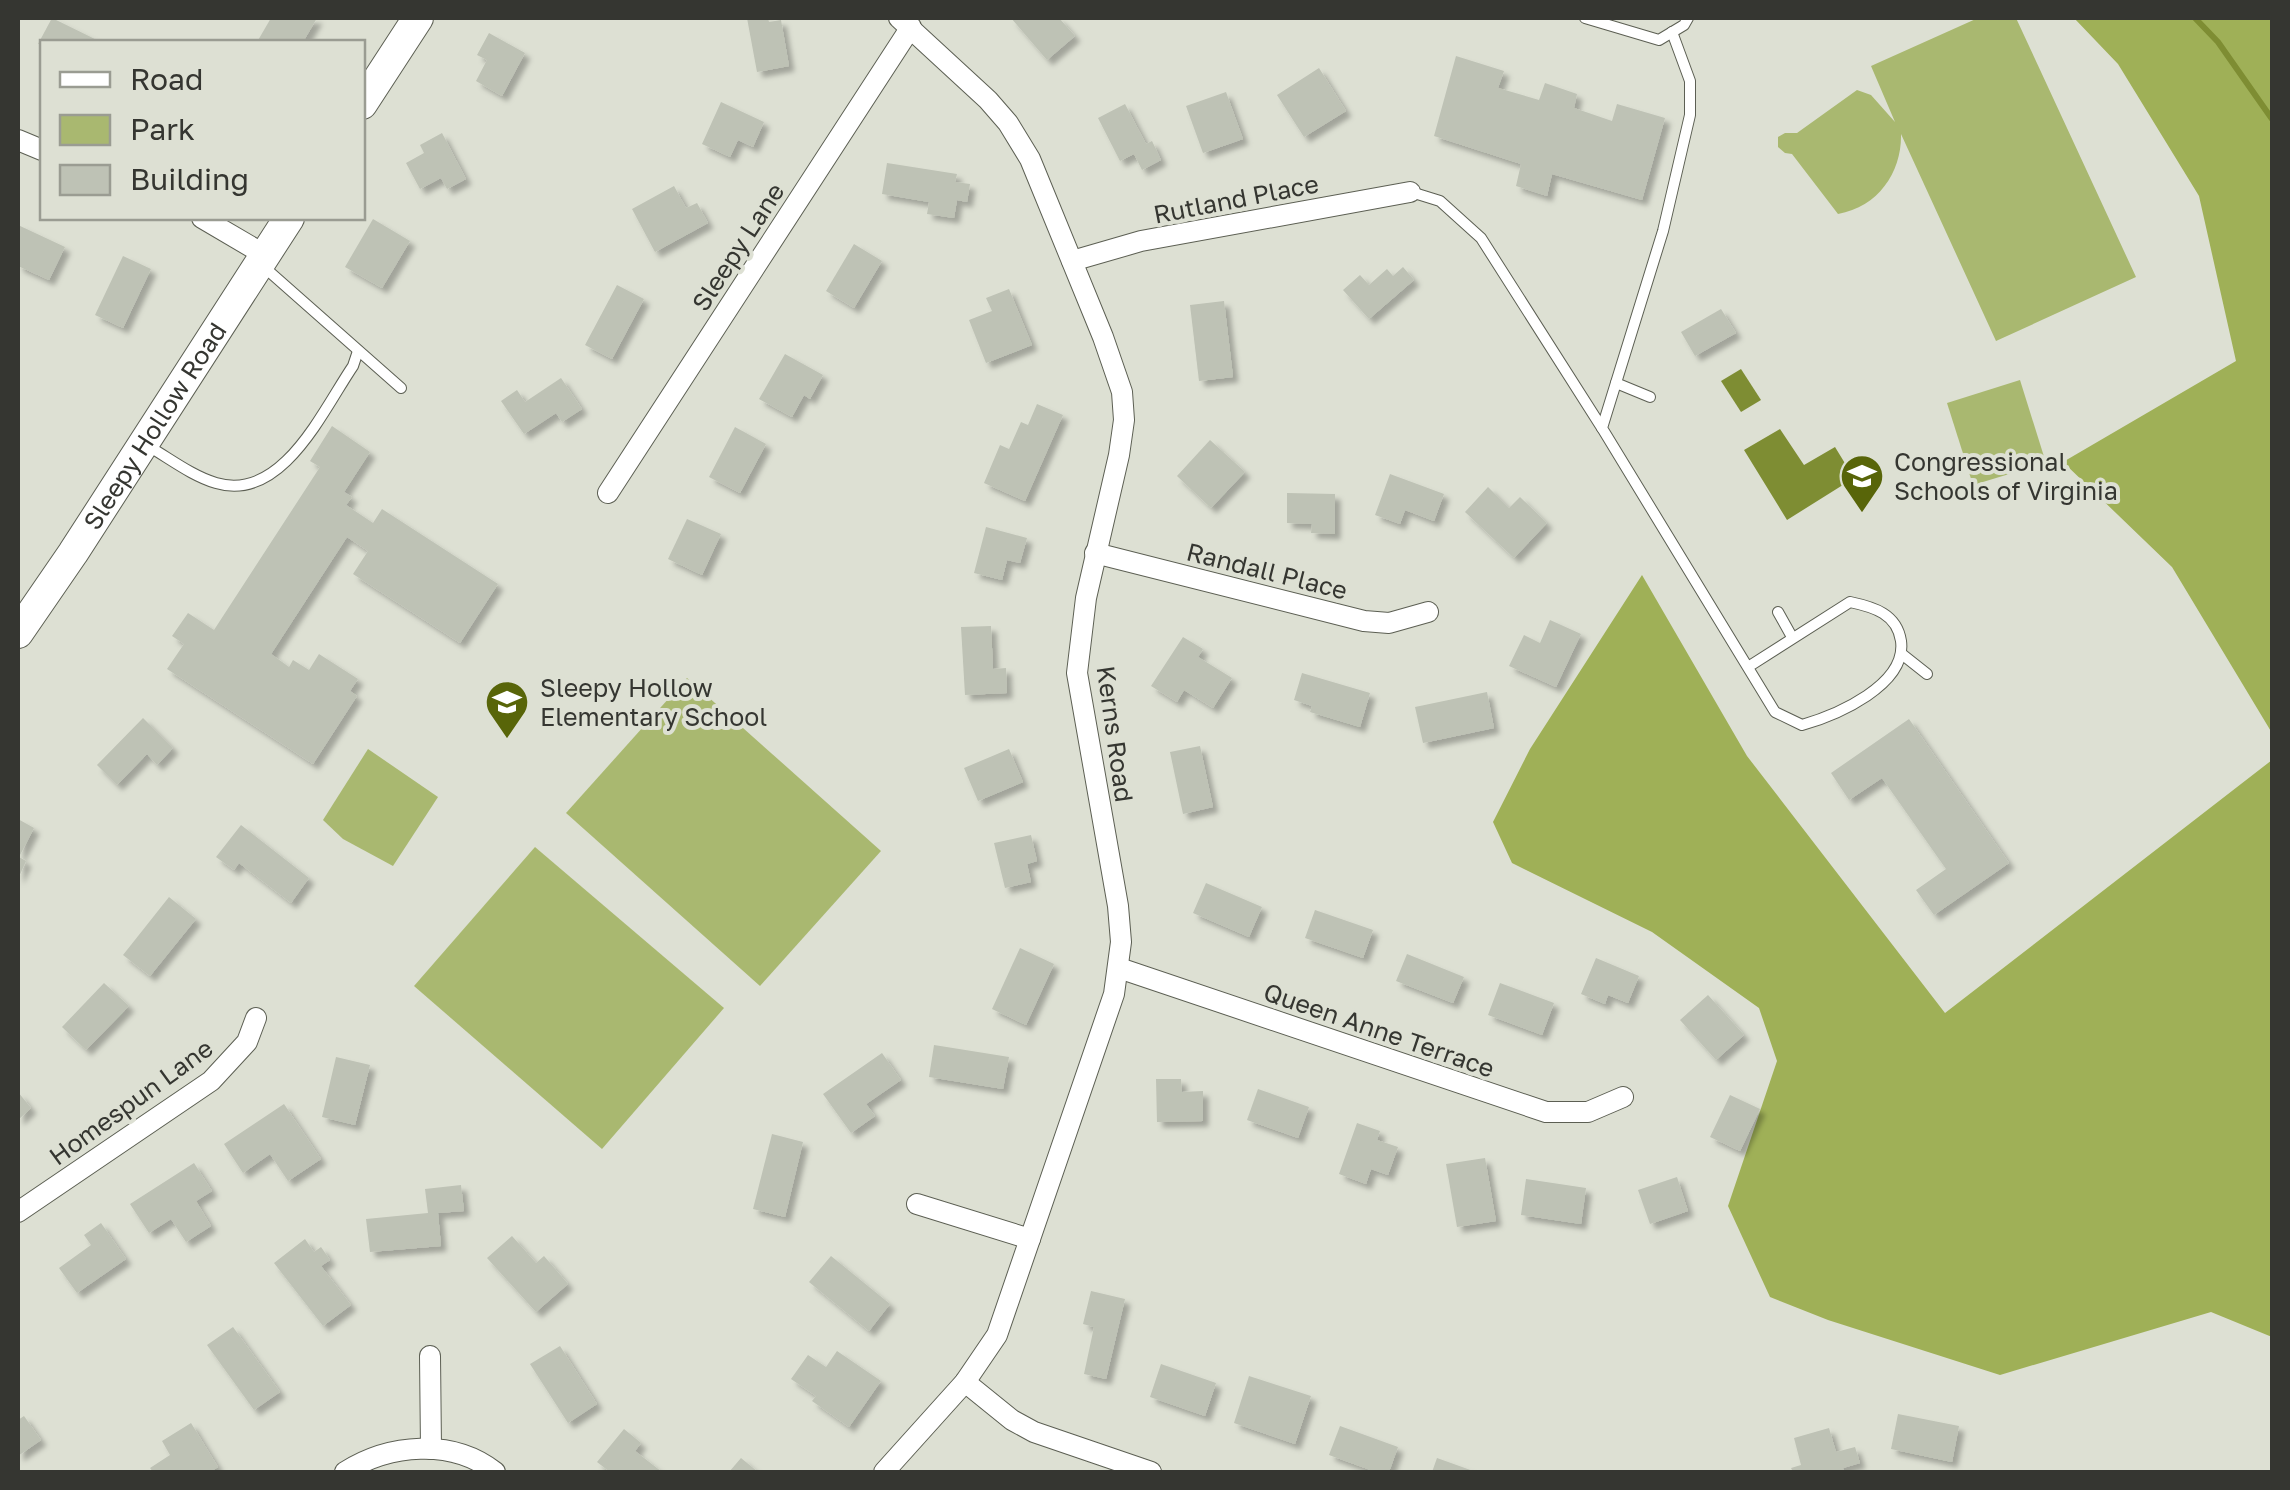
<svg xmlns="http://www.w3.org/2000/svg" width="2290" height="1490" viewBox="0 0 2290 1490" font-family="'Golos Text',sans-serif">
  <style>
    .green { fill: #a9b870 }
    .forest { fill: #9fb057 }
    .water { fill: #7e8d33 }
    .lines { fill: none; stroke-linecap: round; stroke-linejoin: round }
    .stream { stroke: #7e8d33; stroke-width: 6 }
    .building { fill: #bec2b5; filter: url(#shadow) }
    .lane-casing { stroke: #5c5f53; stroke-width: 12 }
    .street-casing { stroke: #5c5f53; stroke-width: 22 }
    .secondary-casing { stroke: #5c5f53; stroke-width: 32 }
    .lane { stroke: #fff; stroke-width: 10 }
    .street { stroke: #fff; stroke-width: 20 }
    .secondary { stroke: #fff; stroke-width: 30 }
    .labels { text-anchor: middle; stroke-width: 8; stroke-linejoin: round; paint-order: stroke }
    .street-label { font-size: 25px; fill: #353631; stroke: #dde0d3 }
    .poi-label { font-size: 25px; fill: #353631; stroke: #dde0d3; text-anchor: start }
  </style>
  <defs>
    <filter id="shadow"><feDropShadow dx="5.5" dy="5.5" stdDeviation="2.5" flood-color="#0004"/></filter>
  </defs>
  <rect width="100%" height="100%" fill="#dde0d3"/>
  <g class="green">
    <path d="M1978,18h38l120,259 -140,64 -95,-207c1,37 -22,73 -63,80l-46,-60 -7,-1 -7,-6v-10l7,-4h12l60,-43 14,5 24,27 -24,-56z"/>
    <polygon points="2020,380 2046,463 1973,485 1947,403"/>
    <polygon points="687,678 881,851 760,986 566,813"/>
    <polygon points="368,749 438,797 393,866 343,839 323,820"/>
    <polygon points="535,847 724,1008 602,1149 414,986"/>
  </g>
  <g class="forest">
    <polygon points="2074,18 2272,18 2272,733 2172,567 2063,462 2236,361 2199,196 2118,64"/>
    <polygon points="1642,575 1747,756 1945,1013 2272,760 2272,1337 2211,1312 2000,1375 1828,1320 1770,1297 1728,1206 1777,1061 1759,1008 1652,932 1512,863 1493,822 1530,749"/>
  </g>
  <g class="water">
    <polygon points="1741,369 1761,400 1741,412 1721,381"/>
    <polygon points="1780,429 1804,465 1835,447 1854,478 1787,520 1744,450"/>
  </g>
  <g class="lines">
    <polyline class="stream" points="2195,18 2218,42 2272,119"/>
  </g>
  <g class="building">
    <polygon points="52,18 101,42 38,44"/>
    <polygon points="271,18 317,18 303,42 257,42"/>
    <polygon points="747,18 768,18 769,22 781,20 789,66 757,72"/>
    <polygon points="1011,18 1059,18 1075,36 1047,60"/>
    <polygon points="489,33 525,53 502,96 476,81 487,60 477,55"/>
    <polygon points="1456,56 1504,71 1498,88 1539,100 1545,83 1577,94 1574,108 1612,121 1617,104 1665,118 1642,200 1552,174 1547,196 1516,186 1521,164 1434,136"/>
    <polygon points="1319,68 1346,111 1304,137 1277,95"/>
    <polygon points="1226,92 1243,139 1203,153 1186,106"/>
    <polygon points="721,102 764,122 753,147 738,140 730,157 702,144"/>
    <polygon points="1125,104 1146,144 1152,141 1161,160 1142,170 1134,154 1120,161 1098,118"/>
    <polygon points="442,133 466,179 447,189 441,178 420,189 406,163 424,153 420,145"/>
    <polygon points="887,163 957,174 955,182 970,184 967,202 957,200 954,218 927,214 929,202 882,194"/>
    <polygon points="674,186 686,208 697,203 708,223 655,252 632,209"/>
    <polygon points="373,219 410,241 382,288 345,267"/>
    <polygon points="18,225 65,247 49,280 18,266"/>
    <polygon points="854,244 882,261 854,308 826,291"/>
    <polygon points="123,256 151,269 123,328 95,315"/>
    <polygon points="1403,267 1414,280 1369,319 1343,290 1360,275 1369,285 1387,269 1393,276"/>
    <polygon points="617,285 644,299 612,359 585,345"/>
    <polygon points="1009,289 1032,345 986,363 969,320 992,311 986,298"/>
    <polygon points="1224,301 1233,377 1199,381 1190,305"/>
    <polygon points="1721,309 1736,333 1695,356 1681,332"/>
    <polygon points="785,354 823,375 810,399 804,395 792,417 759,399"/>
    <polygon points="561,378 582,409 562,422 556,413 524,434 501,401 517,390 525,402"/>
    <polygon points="1037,404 1063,415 1025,501 984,483 1000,445 1009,449 1021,422 1028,425"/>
    <polygon points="332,426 370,452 344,492 352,497 346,505 373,523 382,509 498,584 460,643 353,574 368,551 347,537 271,654 289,667 293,660 309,670 319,654 358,679 350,691 357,696 313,764 167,669 184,644 172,636 188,613 214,630 320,467 310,461"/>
    <polygon points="735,427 766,444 740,493 709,477"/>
    <polygon points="1210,440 1245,472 1211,508 1177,476"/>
    <polygon points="1390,474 1444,494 1434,521 1405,510 1400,524 1375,515"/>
    <polygon points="1488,487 1509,508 1520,497 1547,523 1514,558 1465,512"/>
    <polygon points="1287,493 1335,494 1335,534 1311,533 1312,524 1287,523"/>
    <polygon points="687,519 721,534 702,575 668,559"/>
    <polygon points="986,527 1027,538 1020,563 1007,560 1002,580 974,573"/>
    <polygon points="1550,620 1581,634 1556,687 1509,666 1524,635 1540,643"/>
    <polygon points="991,626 993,669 1006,668 1007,693 965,695 961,627"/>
    <polygon points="1183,637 1203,649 1198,657 1232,678 1213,708 1184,690 1177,702 1151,686"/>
    <polygon points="1302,673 1370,693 1360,727 1310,712 1312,706 1294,700"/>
    <polygon points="1487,692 1494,728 1423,743 1415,707"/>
    <polygon points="143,718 173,748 157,765 147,754 117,785 97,765"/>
    <polygon points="1909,719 2009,863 1934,915 1916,890 1946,869 1882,778 1849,800 1831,773"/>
    <polygon points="1200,746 1213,807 1183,814 1170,752"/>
    <polygon points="1009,749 1023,782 978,801 964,768"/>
    <polygon points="18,819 34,828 19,857 26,861 18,879"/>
    <polygon points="241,825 309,878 291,903 239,863 234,870 216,857"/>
    <polygon points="1031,835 1037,861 1027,864 1031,882 1005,888 994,843"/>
    <polygon points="1206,883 1262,907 1249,937 1193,913"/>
    <polygon points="169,897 196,919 150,976 123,955"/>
    <polygon points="1315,910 1373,930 1363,958 1305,938"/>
    <polygon points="1020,948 1054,964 1026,1025 992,1009"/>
    <polygon points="1407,954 1464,977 1453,1003 1396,981"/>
    <polygon points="1596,958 1639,976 1628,1003 1608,995 1605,1004 1581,994"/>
    <polygon points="104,983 129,1006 86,1050 62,1027"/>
    <polygon points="1500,983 1554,1003 1542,1035 1488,1015"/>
    <polygon points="1708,995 1744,1035 1716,1060 1680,1020"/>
    <polygon points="934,1045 1009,1057 1003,1089 929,1077"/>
    <polygon points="882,1053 901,1080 866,1104 875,1116 851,1133 823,1094"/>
    <polygon points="336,1057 370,1065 355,1125 322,1117"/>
    <polygon points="1156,1079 1181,1079 1182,1092 1203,1091 1203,1121 1157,1122"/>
    <polygon points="1258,1089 1309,1107 1298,1138 1247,1120"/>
    <polygon points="18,1092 31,1108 18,1120"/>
    <polygon points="1730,1095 1760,1109 1740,1151 1710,1137"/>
    <polygon points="284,1104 321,1159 288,1181 270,1154 243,1173 224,1144"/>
    <polygon points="1357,1123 1380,1131 1377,1140 1398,1147 1388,1175 1371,1169 1366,1184 1339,1174"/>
    <polygon points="772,1134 803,1142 785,1217 753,1209"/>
    <polygon points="1485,1158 1496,1221 1457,1227 1446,1164"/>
    <polygon points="194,1163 212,1191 196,1201 211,1226 186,1242 171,1219 149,1233 130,1204"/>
    <polygon points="1677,1177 1688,1211 1650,1224 1638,1190"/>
    <polygon points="1526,1179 1586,1188 1581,1224 1521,1215"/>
    <polygon points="461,1185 464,1211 438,1213 441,1246 370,1252 366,1219 428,1213 425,1189"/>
    <polygon points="101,1223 126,1259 77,1293 59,1268 91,1245 84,1235"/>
    <polygon points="512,1236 536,1263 544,1256 568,1284 536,1312 487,1258"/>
    <polygon points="305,1239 314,1252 321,1247 330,1260 321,1266 351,1305 323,1326 274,1263"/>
    <polygon points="831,1256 890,1304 869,1331 809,1282"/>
    <polygon points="1091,1291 1125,1299 1106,1379 1084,1374 1094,1327 1083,1324"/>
    <polygon points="233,1327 280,1392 254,1410 207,1345"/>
    <polygon points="560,1346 597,1404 568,1423 530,1364"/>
    <polygon points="837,1351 881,1381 849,1427 812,1401 816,1396 791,1379 808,1355 826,1367"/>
    <polygon points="1161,1364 1216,1383 1205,1416 1150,1397"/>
    <polygon points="1249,1376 1311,1396 1295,1444 1234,1423"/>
    <polygon points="1898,1414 1959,1426 1952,1462 1891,1449"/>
    <polygon points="24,1416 41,1440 18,1456 18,1420"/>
    <polygon points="191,1423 218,1467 210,1472 153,1472 150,1468 170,1455 162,1441"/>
    <polygon points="1340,1426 1398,1447 1389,1472 1376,1472 1329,1455"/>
    <polygon points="1829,1428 1836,1452 1855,1447 1860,1463 1843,1468 1844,1472 1793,1472 1791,1468 1801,1465 1794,1438"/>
    <polygon points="624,1429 641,1443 635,1451 662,1472 610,1472 597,1462"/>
    <polygon points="741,1458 758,1472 729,1472"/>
    <polygon points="1437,1458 1476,1472 1432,1472"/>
  </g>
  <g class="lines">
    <g class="lane-casing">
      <g id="lane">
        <polyline points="1585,18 1659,40 1684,25 1688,18"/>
        <path d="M1672,32l18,49v34l-27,116 -61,197 173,284 27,13c35,-10 105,-40 99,-84 -4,-27 -27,-34 -51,-39l-102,65"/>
        <polyline points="1411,192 1440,201 1481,238 1602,428"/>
        <polyline points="264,267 401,388"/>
        <polyline points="1616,383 1650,397"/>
        <path d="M148,446c21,12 44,30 68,37 66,20 107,-73 137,-117l5,-15"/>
        <polyline points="1778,612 1792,637"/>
        <polyline points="1903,655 1927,674"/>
      </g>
    </g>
    <g class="street-casing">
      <g id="street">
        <polyline points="18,140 42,150"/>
        <polyline points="202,218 265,255"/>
        <polyline points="1072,261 1141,241 1410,192"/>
        <polyline points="608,493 911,27"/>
        <polyline points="1095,553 1364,621 1389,623 1428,612"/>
        <polyline points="1119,968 1546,1112 1588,1112 1623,1097"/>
        <polyline points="917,1204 1030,1239"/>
        <polyline points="18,1212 211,1081 247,1042 256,1018"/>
        <polyline points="430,1356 431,1449"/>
        <polyline points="965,1382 1012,1420 1034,1432 1151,1472"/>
        <path d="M345,1472c44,-28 107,-34 150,0"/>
        <polyline points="884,1472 965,1382 997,1335 1114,994 1121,942 1118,906 1077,673 1086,598 1119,455 1124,420 1122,392 1103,337 1030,159 1008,123 988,100 899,18"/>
      </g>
    </g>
    <g class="secondary-casing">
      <g id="secondary">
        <polyline points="362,104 418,18"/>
        <path id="s1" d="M18,633l55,-80 216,-335"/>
      </g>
    </g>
    <use href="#lane" class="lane"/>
    <use href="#street" class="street"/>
    <use href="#secondary" class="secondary"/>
  </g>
  <defs>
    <g id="school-pin" transform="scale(2.25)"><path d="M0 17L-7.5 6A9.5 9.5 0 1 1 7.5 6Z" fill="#586509" stroke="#dde0d3"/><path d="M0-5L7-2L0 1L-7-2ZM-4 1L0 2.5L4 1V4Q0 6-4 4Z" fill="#fff"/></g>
  </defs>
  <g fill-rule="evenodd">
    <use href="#school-pin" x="1862" y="476"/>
    <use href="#school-pin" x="507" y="702"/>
  </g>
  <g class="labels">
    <g class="street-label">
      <text transform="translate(1236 199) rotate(-11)" y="9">Rutland Place</text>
      <text transform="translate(738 247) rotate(-57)" y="9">Sleepy Lane</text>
      <text dy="9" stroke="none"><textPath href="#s1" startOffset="248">Sleepy Hollow Road</textPath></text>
      <text transform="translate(1267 571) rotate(14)" y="9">Randall Place</text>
      <text transform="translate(1115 734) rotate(82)" y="9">Kerns Road</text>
      <text transform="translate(1379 1030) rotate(19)" y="9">Queen Anne Terrace</text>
      <text transform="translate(131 1102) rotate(-36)" y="9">Homespun Lane</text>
    </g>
    <g class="poi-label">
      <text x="1894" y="471">Congressional<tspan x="1894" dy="29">Schools of Virginia</tspan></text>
      <text x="540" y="697">Sleepy Hollow<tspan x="540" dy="29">Elementary School</tspan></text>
    </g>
  </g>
  <rect width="2290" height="1490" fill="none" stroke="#353631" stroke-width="40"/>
  <rect x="40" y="40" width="325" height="180" fill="#dde0d3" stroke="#9a9c92" stroke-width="2.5"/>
  <rect x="60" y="72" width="50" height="15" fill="#ffffff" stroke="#9a9c92" stroke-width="2.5"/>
  <text x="130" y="90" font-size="30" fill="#353631">Road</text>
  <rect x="60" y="115" width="50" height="30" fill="#a9b870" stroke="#9a9c92" stroke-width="2.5"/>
  <text x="130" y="140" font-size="30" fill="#353631">Park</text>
  <rect x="60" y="165" width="50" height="30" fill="#bec2b5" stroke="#9a9c92" stroke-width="2.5"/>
  <text x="130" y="190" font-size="30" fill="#353631">Building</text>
</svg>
